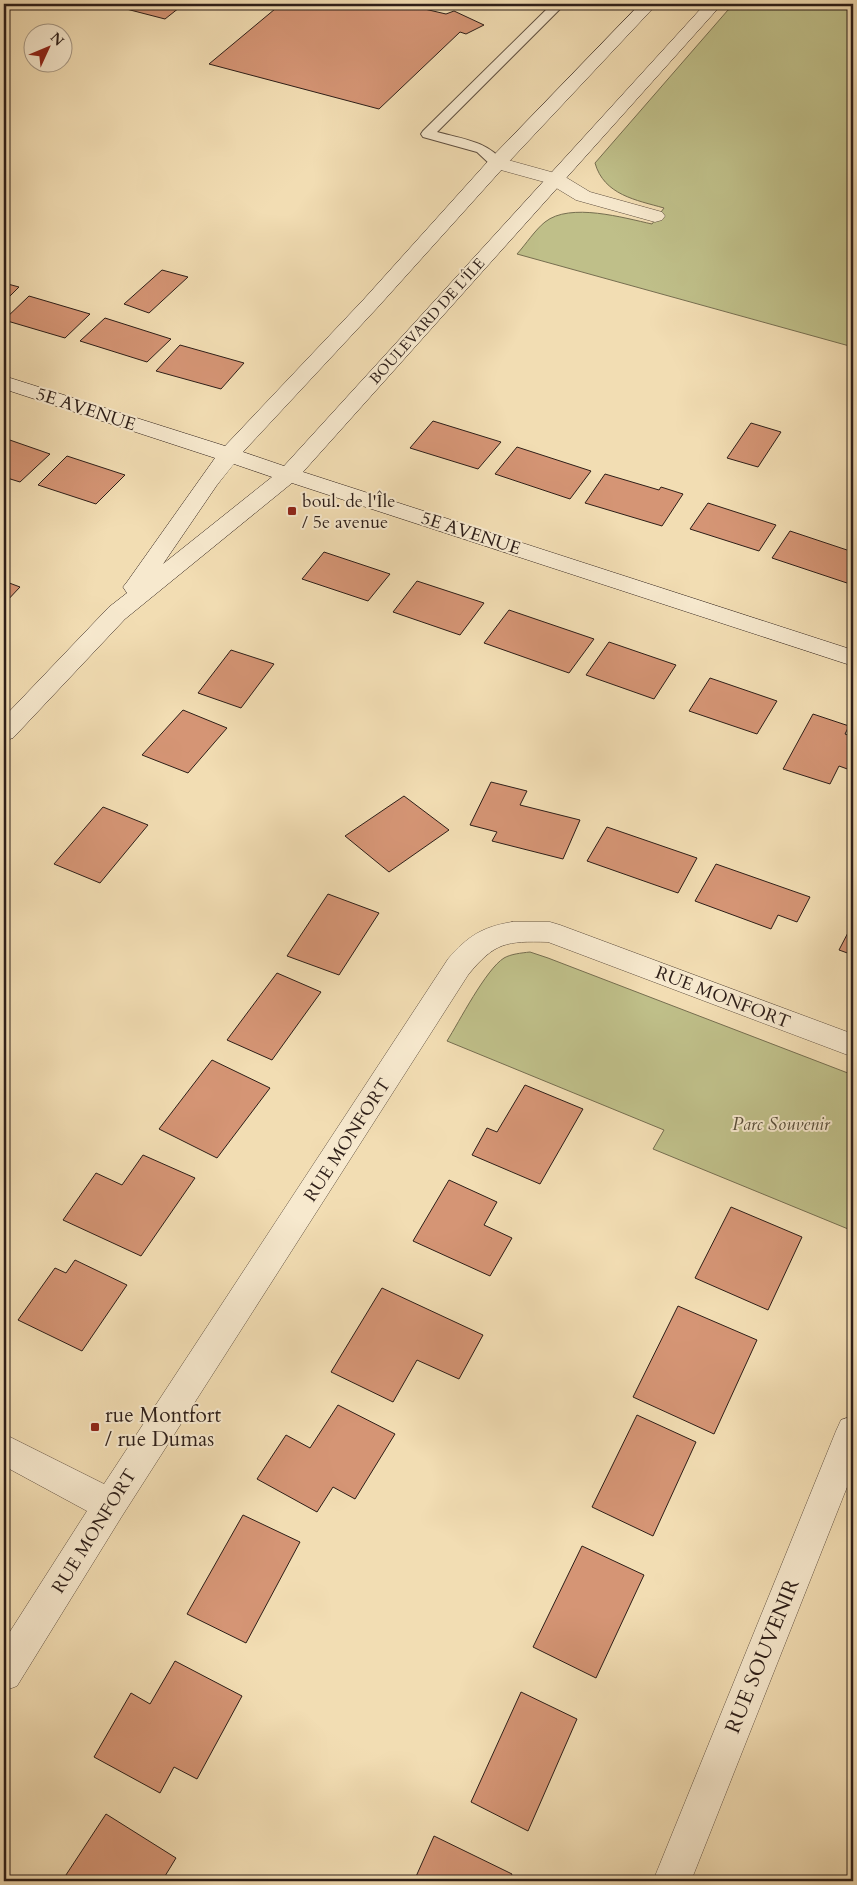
<svg xmlns="http://www.w3.org/2000/svg" width="857" height="1885" viewBox="0 0 857 1885" font-family="Cardo,serif">
  <style>
    .green { fill: #bfbf89; stroke: #766e50 }
    .building { fill: #d59575; stroke: #2d1e18 }
    .lines { fill: none; stroke-linecap: round; stroke-linejoin: round }
    .lane-casing { stroke: #5e4e3f; stroke-width: 2 }
    .street-casing { stroke: #5e4e3f; stroke-width: 1 }
    .secondary-casing { stroke: #2d1e18; stroke-width: 1 }
    .lane { fill: #f7e9ce; fill-rule: evenodd }
    .street { fill: #f7e9ce; fill-rule: evenodd }
    .secondary { fill: #f7e9ce; fill-rule: evenodd }
    .poi-dot { fill: #8f2418; stroke: #f7e9ce; stroke-width: 2 }
    .labels { text-anchor: middle; stroke-width: 4; stroke-linejoin: round; paint-order: stroke }
    .far-street-label { font-size: 15px; fill: #2d1e18; stroke: #f7e9ce }
    .street-label { font-size: 18px; fill: #2d1e18; stroke: #f7e9ce }
    .poi-label { font-size: 18px; fill: #2d1e18; stroke: #f7e9ce; text-anchor: start }
    .park-label { font-size: 18px; font-style: italic; fill: #594e3a; stroke: #f7e9ce }
    .near-poi-label { font-size: 21px; fill: #2d1e18; stroke: #f7e9ce; text-anchor: start }
    .near-street-label { font-size: 21px; fill: #2d1e18; stroke: #f7e9ce }
  </style>
  <rect width="100%" height="100%" fill="#f2ddb3"/>
  <filter id="stains"><feTurbulence type="fractalNoise" baseFrequency=".004" numOctaves="4"/><feColorMatrix values="0 0 0 0 .2 0 0 0 0 .09 0 0 0 0 .02 0 0 0 .5 -.17"/></filter>
  <radialGradient id="worn" r=".72"><stop offset=".6" stop-color="#630" stop-opacity="0"/><stop offset="1" stop-color="#630" stop-opacity=".3"/></radialGradient>
  <g class="green">
    <path d="M752,4l26,2 3,-2h72v343l-336,-93c9,-10 18,-24 28,-32 25,-20 79,-4 107,2l12,-16c-28,-8 -60,-13 -69,-45l133,-153z"/>
    <path d="M530,952l18,6 305,117v156l-200,-82 11,-19 -217,-89c12,-19 39,-72 57,-83 7,-4 17,-5 26,-6z"/>
  </g>
  <g class="building">
    <polygon points="107,4 184,4 165,19"/>
    <polygon points="281,4 403,4 446,14 454,11 484,25 466,34 460,32 379,109 209,64"/>
    <polygon points="162,270 188,277 149,313 124,304"/>
    <polygon points="4,283 19,287 4,302"/>
    <polygon points="29,296 90,314 65,338 4,320"/>
    <polygon points="105,318 171,339 147,362 80,341"/>
    <polygon points="180,345 244,363 221,389 156,371"/>
    <polygon points="433,421 501,442 478,469 410,448"/>
    <polygon points="751,423 781,432 758,467 727,458"/>
    <polygon points="4,438 50,454 20,482 4,477"/>
    <polygon points="517,447 591,471 570,499 495,474"/>
    <polygon points="67,456 125,475 96,504 38,485"/>
    <polygon points="605,474 659,490 661,487 683,494 662,526 585,503"/>
    <polygon points="708,503 776,525 759,551 690,529"/>
    <polygon points="790,531 853,552 853,585 772,558"/>
    <polygon points="324,552 390,574 368,601 302,579"/>
    <polygon points="4,581 20,587 4,604"/>
    <polygon points="417,581 484,603 460,635 393,612"/>
    <polygon points="509,610 594,639 569,673 484,643"/>
    <polygon points="609,642 676,665 654,699 586,675"/>
    <polygon points="231,650 274,664 241,708 198,693"/>
    <polygon points="710,678 777,701 757,734 689,711"/>
    <polygon points="183,710 227,728 188,773 142,755"/>
    <polygon points="813,714 849,726 845,734 853,737 853,771 839,766 830,784 783,769"/>
    <polygon points="491,782 527,791 520,805 580,820 563,859 492,841 497,832 470,825"/>
    <polygon points="404,796 449,830 389,872 345,836"/>
    <polygon points="103,807 148,825 100,883 54,864"/>
    <polygon points="607,827 697,858 678,893 587,861"/>
    <polygon points="716,864 810,897 797,922 778,915 771,929 695,901"/>
    <polygon points="328,894 379,913 339,975 287,956"/>
    <polygon points="853,923 853,955 839,950"/>
    <polygon points="277,973 321,992 272,1060 227,1040"/>
    <polygon points="212,1060 270,1088 217,1158 159,1129"/>
    <polygon points="525,1085 583,1109 540,1184 472,1155 487,1128 497,1132"/>
    <polygon points="143,1155 195,1178 141,1256 63,1220 96,1173 122,1185"/>
    <polygon points="449,1180 497,1202 484,1225 512,1238 490,1276 413,1241"/>
    <polygon points="731,1207 802,1237 768,1310 695,1278"/>
    <polygon points="75,1260 127,1285 82,1351 18,1320 55,1268 66,1273"/>
    <polygon points="382,1288 483,1335 459,1379 417,1360 393,1402 331,1372"/>
    <polygon points="678,1306 757,1340 714,1434 633,1397"/>
    <polygon points="338,1405 395,1434 355,1499 333,1487 317,1512 257,1479 286,1435 310,1448"/>
    <polygon points="637,1415 696,1442 653,1536 592,1507"/>
    <polygon points="243,1515 300,1542 246,1643 187,1614"/>
    <polygon points="582,1546 644,1575 596,1678 533,1647"/>
    <polygon points="175,1661 242,1696 197,1779 174,1767 160,1793 94,1757 131,1693 150,1704"/>
    <polygon points="521,1692 577,1719 528,1831 471,1802"/>
    <polygon points="106,1814 176,1858 162,1881 62,1881"/>
    <polygon points="434,1836 512,1874 509,1881 414,1881"/>
  </g>
  <g class="lines">
    <g class="lane-casing">
      <path id="lane" d="M552,4h13l-128,128c25,7 51,9 67,31l-2,3h-10l-15,-14 -54,-15 -2,-3 2,-3z"/>
    </g>
    <g class="street-casing">
      <g id="street">
        <polygon points="497,157 562,175 590,192 662,212 665,216 662,220 655,222 576,200 548,183 490,167 488,163 490,159"/>
        <path d="M512,922h38l10,3 293,109v23l-305,-115c-42,-1 -53,0 -80,33l-346,541 -105,170 -13,5v-50l83,-130 -83,-45v-32l100,50 344,-525c20,-23 34,-32 64,-37z"/>
        <polygon points="853,1416 853,1472 691,1881 653,1881 836,1431 841,1420"/>
      </g>
    </g>
    <g class="secondary-casing">
      <path id="secondary" d="M640,4h17l-153,163 -126,140 -135,145 41,14 421,-462h17l-419,468 550,178v16l-561,-183 -167,136 -112,119 -9,3v-24l105,-110 18,-14 -4,-6 4,-5 88,-124 -211,-69v-13l221,70 139,-147 126,-140zM234,464l38,13 -109,87 54,-79z"/>
    </g>
    <use href="#lane" class="lane"/>
    <use href="#street" class="street"/>
    <use href="#secondary" class="secondary"/>
  </g>
  <g class="poi-dot">
    <rect x="287" y="506" width="10" height="10" rx="2.5"/>
    <rect x="90" y="1422" width="10" height="10" rx="2.5"/>
  </g>
  <g class="labels">
    <g class="far-street-label">
      <text transform="translate(427 321) rotate(-48)" y="5">BOULEVARD DE L'ÎLE</text>
    </g>
    <g class="street-label">
      <text transform="translate(86 409) rotate(18)" y="6">5E AVENUE</text>
      <text transform="translate(471 533) rotate(18)" y="6">5E AVENUE</text>
      <text transform="translate(723 997) rotate(21)" y="6">RUE MONFORT</text>
      <text transform="translate(347 1140) rotate(-57)" y="6">RUE MONFORT</text>
      <text transform="translate(94 1531) rotate(-58)" y="6">RUE MONFORT</text>
    </g>
    <g class="poi-label">
      <text x="302" y="507">boul. de l'Île<tspan x="302" dy="21">/ 5e avenue</tspan></text>
    </g>
    <g class="park-label">
      <text x="781" y="1130">Parc Souvenir</text>
    </g>
    <g class="near-poi-label">
      <text x="105" y="1422">rue Montfort<tspan x="105" dy="24">/ rue Dumas</tspan></text>
    </g>
    <g class="near-street-label">
      <text transform="translate(762 1656) rotate(-68)" y="7">RUE SOUVENIR</text>
    </g>
  </g>
  <rect width="857" height="1885" fill="none" stroke="#f2ddb3" stroke-width="20"/>
  <rect x="5" y="5" width="847" height="1875" fill="none" stroke="#2d1e18" stroke-width="2.5"/>
  <rect x="10" y="10" width="837" height="1865" fill="none" stroke="#2d1e18"/>
  <g transform="translate(48 48) rotate(46)"><circle r="24" fill="#f7e9ce" stroke="#a69885"/>
  <path d="M0-4L9 19L0 12L-9 19Z" fill="#8f2418"/>
  <text y="-8" font-size="14" font-weight="bold" text-anchor="middle" fill="#2d1e18">N</text>
  </g>
  <rect width="100%" height="100%" filter="url(#stains)"/>
  <rect width="100%" height="100%" fill="url(#worn)"/>
</svg>
